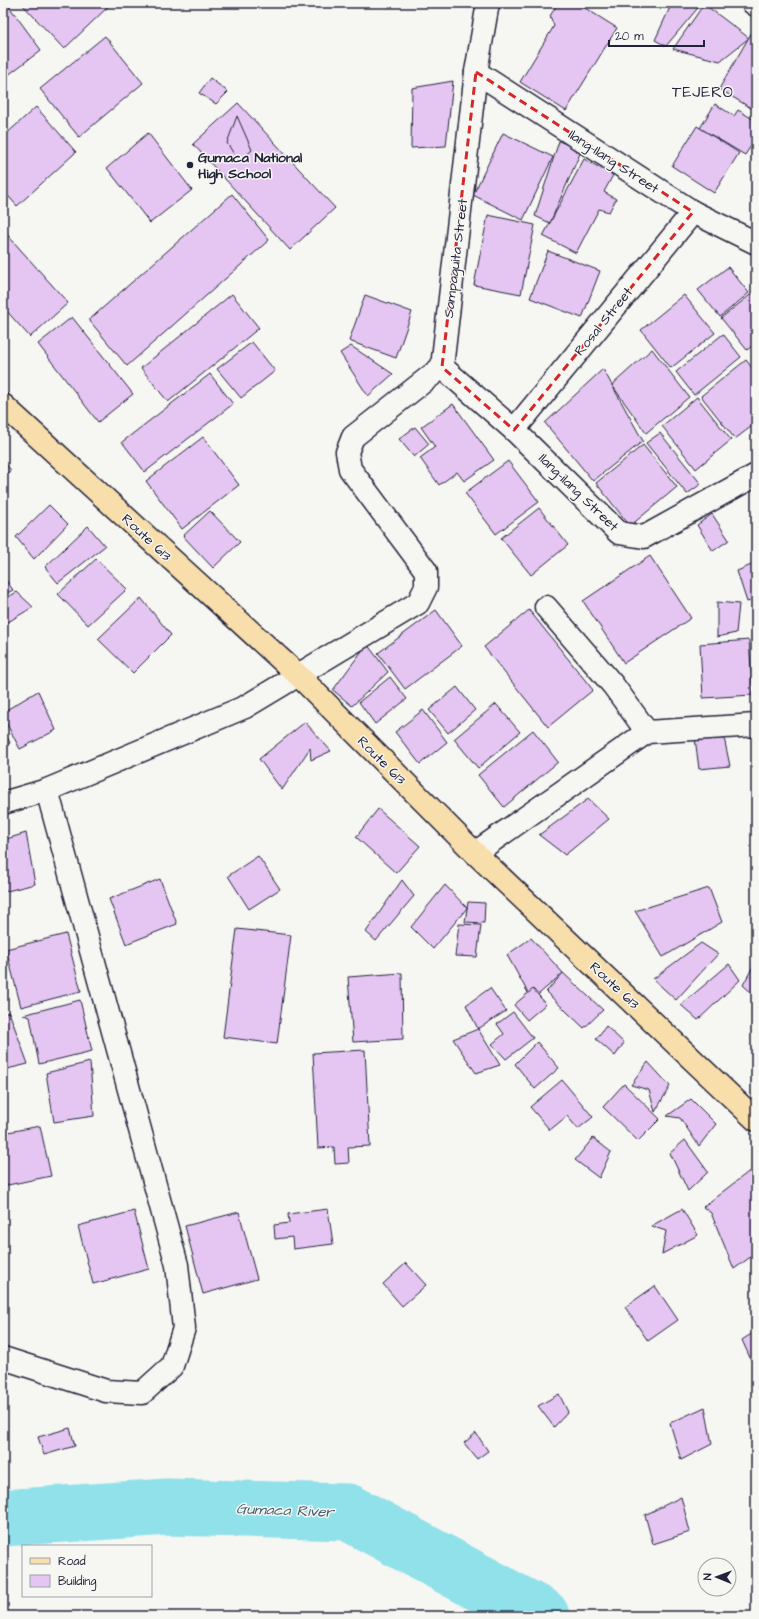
<svg xmlns="http://www.w3.org/2000/svg" width="759" height="1619" viewBox="0 0 759 1619" font-family="'Architects Daughter',sans-serif">
  <style>
    .lines { fill: none; stroke-linecap: round; stroke-linejoin: round }
    .river { stroke: #90e1e9; stroke-width: 57 }
    .building { fill: #e5c6f3; stroke: #22223b }
    .minor-casing { stroke: #22223b; stroke-width: 25 }
    .major-casing { stroke: #22223b; stroke-width: 25 }
    .minor { stroke: #f6f6f2; stroke-width: 22 }
    .major { stroke: #f8deab; stroke-width: 22 }
    .marked { fill: none; stroke: #d62828; stroke-width: 3; stroke-dasharray: 8 5; stroke-linejoin: round }
    .poi-dot { fill: #22223b; stroke: #f6f6f2; stroke-width: 1.5 }
    .labels { text-anchor: middle; stroke-width: 3; stroke-linejoin: round; paint-order: stroke }
    .poi-label { font-size: 14px; font-weight: bold; fill: #22223b; stroke: #f6f6f2; text-anchor: start }
    .street-label { font-size: 14px; fill: #22223b; stroke: #f6f6f2 }
    .neighbourhood-label { font-size: 15px; letter-spacing: 1px; fill: #22223b; stroke: #f6f6f2 }
    .water-label { font-size: 15px; font-style: italic; fill: #435b6f; stroke: #f6f6f2 }
  </style>
  <rect width="100%" height="100%" fill="#f6f6f2"/>
  <filter id="ink" filterUnits="userSpaceOnUse"><feTurbulence type="fractalNoise" baseFrequency=".025" numOctaves="2"/><feDisplacementMap in="SourceGraphic" scale="8" xChannelSelector="R" yChannelSelector="G"/><feConvolveMatrix kernelMatrix="1 2 1 2 8 2 1 2 1" color-interpolation-filters="sRGB"/></filter>
  <g filter="url(#ink)">
    <g class="lines">
      <polyline class="river" points="3,1518 168,1507 348,1512 541,1616"/>
    </g>
    <g class="building">
      <polygon points="21,3 112,3 64,49"/>
      <polygon points="558,3 577,3 617,28 566,111 520,82 554,26 550,16"/>
      <polygon points="672,3 702,3 666,46 655,40"/>
      <polygon points="704,4 749,38 720,61 673,49"/>
      <polygon points="8,5 41,50 3,79 3,9"/>
      <polygon points="756,25 756,111 719,89"/>
      <polygon points="105,36 143,83 79,137 40,89"/>
      <polygon points="210,78 228,92 216,104 199,93"/>
      <polygon points="453,81 446,146 411,148 412,88"/>
      <polygon points="238,103 335,208 290,250 193,144"/>
      <polygon points="715,104 734,116 738,110 756,121 756,138 745,155 700,128"/>
      <polygon points="36,107 76,152 17,206 3,190 3,137"/>
      <polygon points="237,116 252,150 239,162 227,143"/>
      <polygon points="697,126 739,153 714,193 672,166"/>
      <polygon points="148,133 192,190 150,223 107,168"/>
      <polygon points="503,133 553,157 523,220 473,195"/>
      <polygon points="559,141 581,151 550,223 535,216"/>
      <polygon points="584,159 613,175 604,192 616,199 609,212 599,209 576,253 543,236"/>
      <polygon points="232,194 269,240 127,366 89,320"/>
      <polygon points="488,215 535,225 521,294 474,285"/>
      <polygon points="3,230 68,303 30,337 3,307"/>
      <polygon points="548,251 600,271 582,318 530,298"/>
      <polygon points="728,267 749,293 720,317 698,290"/>
      <polygon points="754,292 756,295 756,343 747,350 721,318"/>
      <polygon points="232,294 259,328 168,402 141,368"/>
      <polygon points="365,295 412,312 396,358 349,341"/>
      <polygon points="684,295 715,333 671,368 641,330"/>
      <polygon points="72,317 133,394 98,422 38,344"/>
      <polygon points="723,334 741,357 694,395 676,372"/>
      <polygon points="252,342 275,371 241,398 217,369"/>
      <polygon points="351,346 393,374 368,396 340,353"/>
      <polygon points="652,349 689,397 646,433 612,385"/>
      <polygon points="746,360 756,373 756,423 735,439 701,396"/>
      <polygon points="603,369 643,441 593,481 545,423"/>
      <polygon points="210,374 233,404 145,472 122,442"/>
      <polygon points="697,397 731,440 696,469 662,426"/>
      <polygon points="453,404 494,460 464,481 457,472 439,485 420,458 435,447 421,427"/>
      <polygon points="415,427 429,444 414,457 399,439"/>
      <polygon points="660,433 701,484 687,494 646,443"/>
      <polygon points="203,437 239,485 182,529 146,481"/>
      <polygon points="643,445 677,487 630,526 596,483"/>
      <polygon points="508,461 539,502 496,534 465,493"/>
      <polygon points="3,462 11,470 3,477"/>
      <polygon points="49,505 68,524 34,559 16,537"/>
      <polygon points="539,508 568,545 531,575 501,538"/>
      <polygon points="210,511 240,542 213,568 183,536"/>
      <polygon points="712,514 729,540 713,551 697,525"/>
      <polygon points="88,526 105,546 58,583 45,567"/>
      <polygon points="650,556 691,618 624,663 583,601"/>
      <polygon points="96,559 127,589 88,625 58,594"/>
      <polygon points="756,563 756,599 747,602 737,571"/>
      <polygon points="3,576 13,590 3,595"/>
      <polygon points="17,592 33,607 3,625 3,600"/>
      <polygon points="141,598 171,635 133,673 98,639"/>
      <polygon points="717,602 739,604 736,633 717,637"/>
      <polygon points="436,610 462,646 405,689 378,653"/>
      <polygon points="529,610 593,690 548,727 484,647"/>
      <polygon points="749,640 753,695 703,698 700,644"/>
      <polygon points="367,644 388,672 352,706 333,690"/>
      <polygon points="390,677 407,699 375,724 359,702"/>
      <polygon points="457,687 475,710 448,733 429,710"/>
      <polygon points="38,691 56,730 20,749 3,717 3,712"/>
      <polygon points="496,704 520,732 478,768 454,739"/>
      <polygon points="423,710 447,742 420,764 395,732"/>
      <polygon points="305,722 331,751 311,760 310,748 282,790 259,759"/>
      <polygon points="3,728 10,743 3,747"/>
      <polygon points="533,730 558,762 504,807 478,775"/>
      <polygon points="723,733 730,766 699,769 695,738"/>
      <polygon points="588,799 609,819 565,855 539,835"/>
      <polygon points="378,809 420,846 396,873 356,837"/>
      <polygon points="26,833 35,884 3,892 3,840"/>
      <polygon points="258,856 280,889 249,909 228,876"/>
      <polygon points="160,879 177,924 126,944 109,899"/>
      <polygon points="402,880 414,896 376,941 366,932"/>
      <polygon points="445,885 467,908 433,949 411,927"/>
      <polygon points="709,888 722,922 663,957 635,911"/>
      <polygon points="468,902 485,903 484,923 465,922"/>
      <polygon points="459,924 481,925 477,957 455,956"/>
      <polygon points="237,929 291,935 277,1044 223,1037"/>
      <polygon points="66,934 81,991 21,1007 6,949"/>
      <polygon points="531,938 563,973 532,1000 507,955"/>
      <polygon points="701,943 718,954 676,1000 653,979"/>
      <polygon points="756,961 756,997 743,985"/>
      <polygon points="729,964 740,980 698,1020 681,1005"/>
      <polygon points="402,973 403,1039 353,1042 348,977"/>
      <polygon points="563,973 603,1010 584,1028 546,992"/>
      <polygon points="490,988 506,1011 478,1029 466,1005"/>
      <polygon points="533,989 546,1004 527,1020 514,1005"/>
      <polygon points="80,1000 92,1051 39,1064 30,1017 23,1015"/>
      <polygon points="9,1012 28,1064 3,1070 3,1014"/>
      <polygon points="513,1012 533,1038 506,1059 492,1044 504,1034 497,1024"/>
      <polygon points="606,1026 624,1043 615,1056 596,1039"/>
      <polygon points="478,1029 500,1065 476,1073 453,1039"/>
      <polygon points="537,1042 559,1068 535,1089 515,1064"/>
      <polygon points="365,1050 370,1146 348,1147 349,1163 335,1164 334,1147 318,1148 313,1053"/>
      <polygon points="90,1062 94,1116 54,1122 46,1073"/>
      <polygon points="648,1062 670,1086 655,1112 649,1090 631,1085"/>
      <polygon points="562,1080 593,1117 578,1129 567,1116 550,1130 530,1107"/>
      <polygon points="624,1084 660,1119 638,1141 603,1107"/>
      <polygon points="691,1099 716,1124 699,1146 680,1118 667,1116"/>
      <polygon points="40,1126 51,1176 3,1186 3,1133"/>
      <polygon points="593,1138 611,1152 599,1178 575,1160"/>
      <polygon points="685,1140 708,1172 688,1191 670,1153"/>
      <polygon points="756,1166 756,1253 734,1269 711,1213 703,1207"/>
      <polygon points="328,1209 333,1244 293,1249 292,1237 275,1239 274,1225 289,1223 288,1214"/>
      <polygon points="682,1209 698,1235 662,1254 666,1231 651,1226"/>
      <polygon points="134,1211 149,1269 93,1284 78,1226"/>
      <polygon points="239,1212 257,1279 203,1294 185,1226"/>
      <polygon points="406,1263 426,1285 402,1306 383,1284"/>
      <polygon points="655,1286 678,1320 648,1341 625,1307"/>
      <polygon points="756,1331 756,1371 742,1340"/>
      <polygon points="559,1394 568,1412 554,1427 538,1406"/>
      <polygon points="705,1407 712,1444 681,1460 670,1423"/>
      <polygon points="70,1428 75,1446 44,1455 38,1437"/>
      <polygon points="476,1433 488,1451 477,1459 464,1443"/>
      <polygon points="681,1497 690,1532 653,1544 645,1515"/>
    </g>
    <g class="lines">
      <g class="minor-casing">
        <g id="minor">
          <polyline points="753,3 756,5"/>
          <polyline points="476,72 693,212 756,243"/>
          <polyline points="442,367 514,430 619,533 644,537 756,475"/>
          <polyline points="514,430 693,212"/>
          <polyline points="546,607 613,685 647,732"/>
          <polyline points="3,803 47,790 245,707 418,603 426,587 426,571 350,469 347,452 353,437 442,367 476,72 488,3"/>
          <polyline points="475,853 647,732 756,725"/>
          <polyline points="3,1358 106,1391 142,1393 172,1366 184,1328 177,1265 47,790"/>
        </g>
      </g>
      <g class="major-casing">
        <polyline id="major" points="3,405 299,676 475,853 756,1120"/>
      </g>
      <use href="#minor" class="minor"/>
      <use href="#major" class="major"/>
    </g>
  </g>
  <path class="marked" d="M476,72l217,140 -179,218 -72,-63z"/>
  <circle class="poi-dot" cx="190" cy="165" r="4"/>
  <g class="labels">
    <g class="poi-label">
      <text x="198" y="162">Gumaca National<tspan x="198" dy="16">High School</tspan></text>
    </g>
    <g class="street-label">
      <text transform="translate(614 161) rotate(33)" y="5">Ilang-Ilang Street</text>
      <text transform="translate(455 258) rotate(-83)" y="5">Sampaguita Street</text>
      <text transform="translate(603 321) rotate(-51)" y="5">Rosal Street</text>
      <text transform="translate(579 492) rotate(44)" y="5">Ilang-ilang Street</text>
      <text transform="translate(147 537) rotate(43)" y="5">Route 613</text>
      <text transform="translate(382 760) rotate(45)" y="5">Route 613</text>
      <text transform="translate(615 985) rotate(43)" y="5">Route 613</text>
    </g>
    <g class="neighbourhood-label">
      <text x="703" y="97">TEJERO</text>
    </g>
    <g class="water-label">
      <text transform="translate(285 1510) rotate(2)" y="5">Gumaca River</text>
    </g>
  </g>
  <rect width="759" height="1619" fill="none" stroke="#f6f6f2" stroke-width="16"/>
  <rect x="8" y="8" width="743" height="1603" fill="none" stroke="#22223b" stroke-width="1.5" filter="url(#ink)"/>
  <rect x="22" y="1545" width="130" height="52" fill="#f6f6f2" stroke="#a1a1a9"/>
  <rect x="30" y="1558" width="20" height="6" fill="#f8deab" stroke="#a1a1a9"/>
  <text x="58" y="1565" font-size="12" fill="#22223b">Road</text>
  <rect x="30" y="1575" width="20" height="12" fill="#e5c6f3" stroke="#a1a1a9"/>
  <text x="58" y="1585" font-size="12" fill="#22223b">Building</text>
  <g transform="translate(717 1577) rotate(271)"><circle r="19" fill="#f6f6f2" stroke="#a1a1a9"/>
  <path d="M0-3L7 15L0 10L-7 15Z" fill="#22223b"/>
  <text y="-6" font-size="11" font-weight="bold" text-anchor="middle" fill="#22223b">N</text>
  </g>
  <path d="M609 40v6h95v-6" fill="none" stroke="#22223b" stroke-width="2"/>
  <text x="615" y="40" font-size="12" fill="#22223b" stroke="#f6f6f2" stroke-width="3" paint-order="stroke">20 m</text>
</svg>
